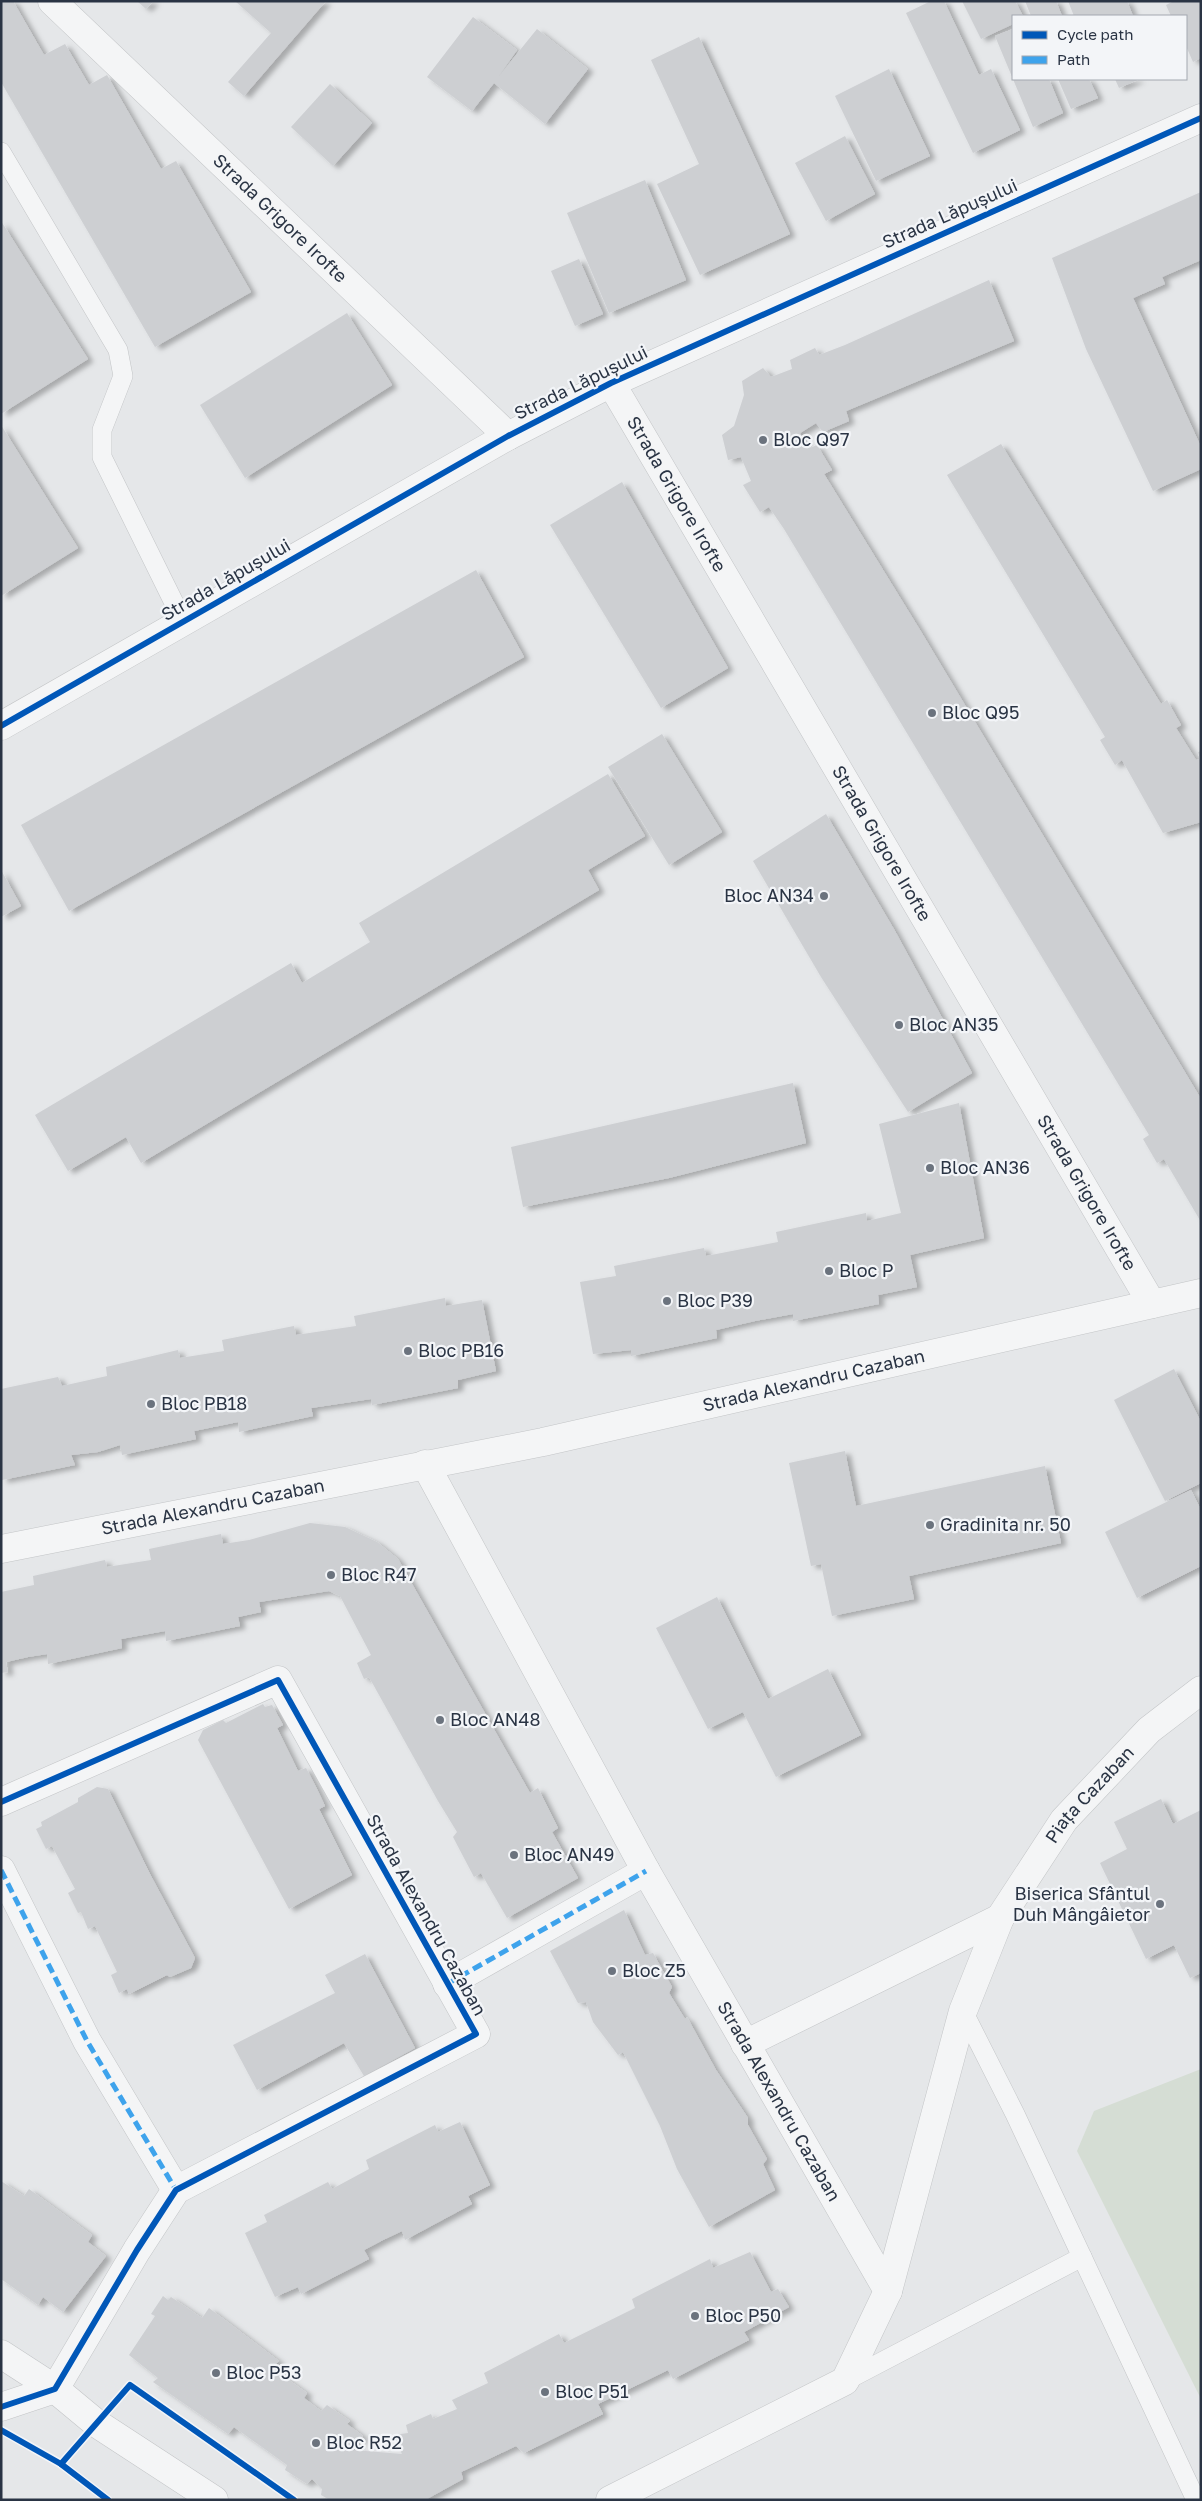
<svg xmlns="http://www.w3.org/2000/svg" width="1202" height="2501" viewBox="0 0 1202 2501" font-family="'Golos Text',sans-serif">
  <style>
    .green { fill: #d5ddd4 }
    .building { fill: #cdcfd2; filter: url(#shadow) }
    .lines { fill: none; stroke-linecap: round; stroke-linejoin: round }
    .service-casing { stroke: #c3c5c7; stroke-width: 20 }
    .pedestrian-casing { stroke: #c3c5c7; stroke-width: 29 }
    .minor-casing { stroke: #c3c5c7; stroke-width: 29 }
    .tertiary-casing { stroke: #c3c5c7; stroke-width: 29 }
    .service { stroke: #f4f5f6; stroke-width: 19 }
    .pedestrian { stroke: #f4f5f6; stroke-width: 28 }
    .minor { stroke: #f4f5f6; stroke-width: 28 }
    .tertiary { stroke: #f4f5f6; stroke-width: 28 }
    .quiet { stroke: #3ea3ec; stroke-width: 5; stroke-dasharray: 10 5; stroke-linecap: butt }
    .cycleway-casing { stroke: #f3f5f8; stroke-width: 9 }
    .cycleway { stroke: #0057b8; stroke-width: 6 }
    .poi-dot { fill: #6b737e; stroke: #f3f5f8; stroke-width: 2 }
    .labels { text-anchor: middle; stroke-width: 4.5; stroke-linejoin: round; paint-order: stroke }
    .street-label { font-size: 18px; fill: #2a3444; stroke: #f3f5f8 }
    .poi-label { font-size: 18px; fill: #2a3444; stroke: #f3f5f8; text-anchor: start }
  </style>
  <defs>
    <filter id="shadow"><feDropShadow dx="5.5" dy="3" stdDeviation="2.5" flood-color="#0004"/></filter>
  </defs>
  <rect width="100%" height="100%" fill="#e5e7e9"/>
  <polygon class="green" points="1201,2069 1201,2399 1077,2151 1094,2111"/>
  <g class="building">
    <polygon points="1,1 13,1 44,55 65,44 89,85 107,75 161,169 176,161 251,292 155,347 1,82"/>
    <polygon points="137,1 154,1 146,9"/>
    <polygon points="235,1 326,1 244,96 228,82 271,33"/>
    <polygon points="931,1 944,1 979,75 991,69 1020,130 973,153 906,13"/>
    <polygon points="962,1 1015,1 1023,16 1013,16 1013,24 981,39"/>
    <polygon points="1025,1 1056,1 1062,16 1031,16"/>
    <polygon points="1068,1 1127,1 1133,16 1074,16"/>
    <polygon points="1174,1 1201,1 1201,58 1193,62 1186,46 1186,16 1171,16 1166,5"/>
    <polygon points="473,17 517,50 499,76 537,29 588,69 545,124 494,83 472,111 427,77"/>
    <polygon points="1013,29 1013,79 1049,79 1063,113 1033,127 995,36"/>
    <polygon points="699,37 790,234 700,275 657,184 699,164 651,60"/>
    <polygon points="889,69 930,156 876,181 835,96"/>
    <polygon points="1058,79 1089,79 1098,98 1071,109"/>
    <polygon points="1115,79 1140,79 1119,88"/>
    <polygon points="330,84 372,123 333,166 291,127"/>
    <polygon points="845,136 875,194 826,221 795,163"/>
    <polygon points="645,180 686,280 609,313 567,213"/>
    <polygon points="1201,192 1201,260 1162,277 1165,284 1133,298 1201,447 1201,469 1153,491 1086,349 1052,258"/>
    <polygon points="1,221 88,359 1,414"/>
    <polygon points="579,259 603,314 575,326 551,271"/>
    <polygon points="989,280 1014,341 846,411 849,421 823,432 816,423 800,433 808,449 817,445 832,470 824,474 920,630 1201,1099 1201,1222 1164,1159 1157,1163 1143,1139 1149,1135 784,529 769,507 760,512 743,485 751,481 741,457 728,460 722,435 734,426 744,395 742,381 763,368 771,377 792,369 790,360 815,348 819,355 845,345"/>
    <polygon points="347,313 392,385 245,478 200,405"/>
    <polygon points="1,425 78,548 1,596"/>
    <polygon points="1001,444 1161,704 1167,700 1181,725 1176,728 1196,760 1200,759 1198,752 1201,751 1201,822 1163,833 1122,760 1115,765 1100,740 1105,737 1090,712 947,475"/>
    <polygon points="622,482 728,668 661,708 550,525"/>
    <polygon points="476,570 524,657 69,911 21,825"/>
    <polygon points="662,734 722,832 669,865 608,767"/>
    <polygon points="608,774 645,836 588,870 599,890 141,1163 126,1137 68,1171 35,1115 291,963 302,983 370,942 359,923"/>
    <polygon points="826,814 895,931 972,1073 908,1112 821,977 753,861"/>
    <polygon points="1,870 21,906 1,917"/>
    <polygon points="793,1083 806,1143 669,1178 523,1207 511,1147"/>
    <polygon points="959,1103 984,1238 910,1255 917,1287 878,1295 879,1304 793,1321 793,1314 755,1321 716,1330 717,1338 631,1356 631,1350 593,1354 580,1282 616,1276 614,1266 704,1248 706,1256 778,1242 776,1232 866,1213 867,1221 901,1213 879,1124"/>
    <polygon points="445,1298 446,1306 482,1300 496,1371 458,1380 458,1388 372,1405 371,1399 311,1408 313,1416 239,1432 238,1422 194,1431 196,1439 122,1455 120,1445 98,1452 71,1455 75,1465 2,1480 1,1389 58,1377 62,1386 107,1376 106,1367 178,1350 180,1358 224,1351 222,1340 294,1326 296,1335 356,1326 354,1316"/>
    <polygon points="1174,1369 1201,1422 1201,1483 1165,1501 1114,1400"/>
    <polygon points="845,1451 856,1506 1045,1466 1061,1543 909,1576 914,1599 832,1616 821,1564 811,1566 789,1463"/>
    <polygon points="1191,1490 1201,1510 1201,1566 1137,1598 1105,1532"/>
    <polygon points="310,1523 345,1527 377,1542 398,1559 530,1793 538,1788 558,1828 552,1832 578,1878 507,1918 481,1873 474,1877 453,1837 457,1832 438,1801 369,1677 364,1679 357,1663 371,1655 340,1596 329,1591 259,1602 261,1612 238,1617 240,1626 166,1641 165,1631 121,1639 122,1648 48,1664 47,1654 28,1657 6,1662 8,1672 1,1673 1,1592 34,1585 33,1576 105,1560 107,1567 151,1560 149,1549 221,1534 223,1544 249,1540"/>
    <polygon points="717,1597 768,1699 828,1669 861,1735 776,1777 743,1712 708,1729 656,1628"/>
    <polygon points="263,1704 265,1707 272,1705 283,1725 277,1728 298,1771 306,1768 316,1787 325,1806 319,1809 352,1875 289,1909 198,1740 203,1730 223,1720 226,1723"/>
    <polygon points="97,1787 108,1789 151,1876 195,1958 191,1968 170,1977 167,1975 129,1994 127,1989 119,1993 111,1975 117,1972 95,1926 88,1929 81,1912 78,1913 68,1893 75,1889 52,1846 46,1849 36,1829 42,1826 41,1822 78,1802 78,1798"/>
    <polygon points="1161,1799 1173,1824 1201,1810 1201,1973 1190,1978 1174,1945 1146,1959 1100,1863 1127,1849 1114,1822"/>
    <polygon points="624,1910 645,1955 653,1953 672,1987 669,1993 685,2019 687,2017 716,2070 748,2118 748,2125 767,2159 763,2164 775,2190 709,2227 677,2169 660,2126 623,2052 618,2055 593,2022 586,2002 578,2003 550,1951"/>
    <polygon points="365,1954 415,2048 364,2076 344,2043 257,2090 233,2045 335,1993 325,1975"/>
    <polygon points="460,2122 490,2185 468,2196 472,2204 405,2240 402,2231 383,2240 364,2250 369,2259 301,2294 298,2287 275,2297 245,2233 267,2222 264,2215 328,2182 332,2189 369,2169 366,2160 435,2125 438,2132"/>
    <polygon points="1,2181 24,2196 29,2189 92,2235 88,2242 106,2256 63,2312 43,2297 38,2305 1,2279"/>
    <polygon points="750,2252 771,2292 778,2289 789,2307 744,2332 749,2340 673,2379 668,2370 598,2404 603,2414 524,2453 516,2446 461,2472 463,2479 425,2500 330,2500 321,2495 322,2489 312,2479 307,2484 285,2470 287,2465 234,2427 228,2434 153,2382 158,2378 129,2355 155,2316 151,2314 163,2296 168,2300 171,2297 202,2318 209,2308 279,2361 272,2368 307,2393 304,2398 321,2411 327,2405 350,2421 347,2424 363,2436 353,2450 402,2454 393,2435 408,2433 406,2425 431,2414 433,2419 457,2409 452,2400 488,2383 484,2373 559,2334 564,2343 635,2308 632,2299 710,2259 713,2268"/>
  </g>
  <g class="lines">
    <g class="service-casing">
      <g id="service">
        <polyline points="1,152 118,350 123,376 102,430 102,457 183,621"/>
        <polyline points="963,2011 1015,2114 1196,2500"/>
        <polyline points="845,2381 1082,2257"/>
      </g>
    </g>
    <g class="pedestrian-casing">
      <polyline id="pedestrian" points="447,1984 646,1871"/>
    </g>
    <g class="minor-casing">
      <g id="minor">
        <path id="s1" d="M52,1l456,435"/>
        <path id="s2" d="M611,383l541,921"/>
        <path id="s3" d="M425,1464l221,407 242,420"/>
        <polyline points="1,1802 278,1680 476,2034 176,2190 137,2250 55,2389 1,2407"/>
        <polyline points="1,1870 87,2041 176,2190"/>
        <polyline points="745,2044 1000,1918"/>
        <path id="s4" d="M610,2500l235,-119 43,-90 75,-280 37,-93 64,-98 85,-90 52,-40"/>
      </g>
    </g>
    <g class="tertiary-casing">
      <g id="tertiary">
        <polyline points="1,726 508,436 611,383 1201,118"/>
        <path id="s5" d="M1,1549l542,-107 658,-149"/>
        <polyline points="1,2354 55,2389 96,2423 214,2500"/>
      </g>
    </g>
    <use href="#service" class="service"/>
    <use href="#pedestrian" class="pedestrian"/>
    <use href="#minor" class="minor"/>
    <use href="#tertiary" class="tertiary"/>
    <g class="quiet">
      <polyline points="1,1870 87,2041 176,2190"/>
      <polyline points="447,1984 646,1871"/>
    </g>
    <g class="cycleway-casing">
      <g id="cycleway">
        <polyline points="1,726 508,436 611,383 1201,118"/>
        <polyline points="1,1802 278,1680 476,2034 176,2190 137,2250 55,2389 1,2407"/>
        <polyline points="1,2430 61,2464 108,2500"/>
        <polyline points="61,2464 130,2385 294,2500"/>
      </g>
    </g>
    <use href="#cycleway" class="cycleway"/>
  </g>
  <g class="poi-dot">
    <circle cx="763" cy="440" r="5"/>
    <circle cx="932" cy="713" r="5"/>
    <circle cx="824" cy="896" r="5"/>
    <circle cx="899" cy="1025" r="5"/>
    <circle cx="930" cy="1168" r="5"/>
    <circle cx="829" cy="1271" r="5"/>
    <circle cx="667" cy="1301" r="5"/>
    <circle cx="408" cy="1351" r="5"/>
    <circle cx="151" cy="1404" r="5"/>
    <circle cx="930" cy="1525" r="5"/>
    <circle cx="331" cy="1575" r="5"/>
    <circle cx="440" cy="1720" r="5"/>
    <circle cx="514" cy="1855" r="5"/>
    <circle cx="1160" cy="1904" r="5"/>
    <circle cx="612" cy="1971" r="5"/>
    <circle cx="695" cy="2316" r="5"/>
    <circle cx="216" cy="2373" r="5"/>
    <circle cx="545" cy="2392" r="5"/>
    <circle cx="316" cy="2443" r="5"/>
  </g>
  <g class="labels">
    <g class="street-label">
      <text transform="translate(950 214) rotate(-24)" y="6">Strada Lăpușului</text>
      <text dy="6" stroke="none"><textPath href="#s1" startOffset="315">Strada Grigore Irofte</textPath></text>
      <text transform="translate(581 383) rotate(-26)" y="6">Strada Lăpușului</text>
      <text dy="6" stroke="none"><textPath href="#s2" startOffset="129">Strada Grigore Irofte</textPath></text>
      <text transform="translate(226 580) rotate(-30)" y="6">Strada Lăpușului</text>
      <text dy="6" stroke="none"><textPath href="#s2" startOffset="534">Strada Grigore Irofte</textPath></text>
      <text dy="6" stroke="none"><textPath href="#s2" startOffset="939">Strada Grigore Irofte</textPath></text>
      <text dy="6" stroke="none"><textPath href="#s5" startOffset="830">Strada Alexandru Cazaban</textPath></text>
      <text dy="6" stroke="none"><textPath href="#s5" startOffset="216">Strada Alexandru Cazaban</textPath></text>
      <text dy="6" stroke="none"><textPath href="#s4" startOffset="906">Piața Cazaban</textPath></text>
      <text transform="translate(426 1915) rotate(61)" y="6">Strada Alexandru Cazaban</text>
      <text dy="6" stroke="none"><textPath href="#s3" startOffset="729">Strada Alexandru Cazaban</textPath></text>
    </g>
    <g class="poi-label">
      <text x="773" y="446">Bloc Q97</text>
      <text x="942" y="719">Bloc Q95</text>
      <text x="814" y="902" text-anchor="end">Bloc AN34</text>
      <text x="909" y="1031">Bloc AN35</text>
      <text x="940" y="1174">Bloc AN36</text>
      <text x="839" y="1277">Bloc P</text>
      <text x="677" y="1307">Bloc P39</text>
      <text x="418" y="1357">Bloc PB16</text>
      <text x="161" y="1410">Bloc PB18</text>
      <text x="940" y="1531">Gradinita nr. 50</text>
      <text x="341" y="1581">Bloc R47</text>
      <text x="450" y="1726">Bloc AN48</text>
      <text x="524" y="1861">Bloc AN49</text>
      <text x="1150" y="1900" text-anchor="end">Biserica Sfântul<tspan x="1150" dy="21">Duh Mângâietor</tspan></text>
      <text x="622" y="1977">Bloc Z5</text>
      <text x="705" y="2322">Bloc P50</text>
      <text x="226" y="2379">Bloc P53</text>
      <text x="555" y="2398">Bloc P51</text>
      <text x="326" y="2449">Bloc R52</text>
    </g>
  </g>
  <rect width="1202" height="2501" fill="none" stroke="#2a3444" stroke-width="5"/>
  <rect x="1012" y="15" width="175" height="65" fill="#f3f5f8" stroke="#a3a8b0"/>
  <rect x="1022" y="31" width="25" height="8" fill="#0057b8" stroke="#a3a8b0"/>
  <text x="1057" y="40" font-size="15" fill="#2a3444">Cycle path</text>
  <rect x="1022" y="56" width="25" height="8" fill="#3ea3ec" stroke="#a3a8b0"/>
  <text x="1057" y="65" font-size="15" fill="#2a3444">Path</text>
</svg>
